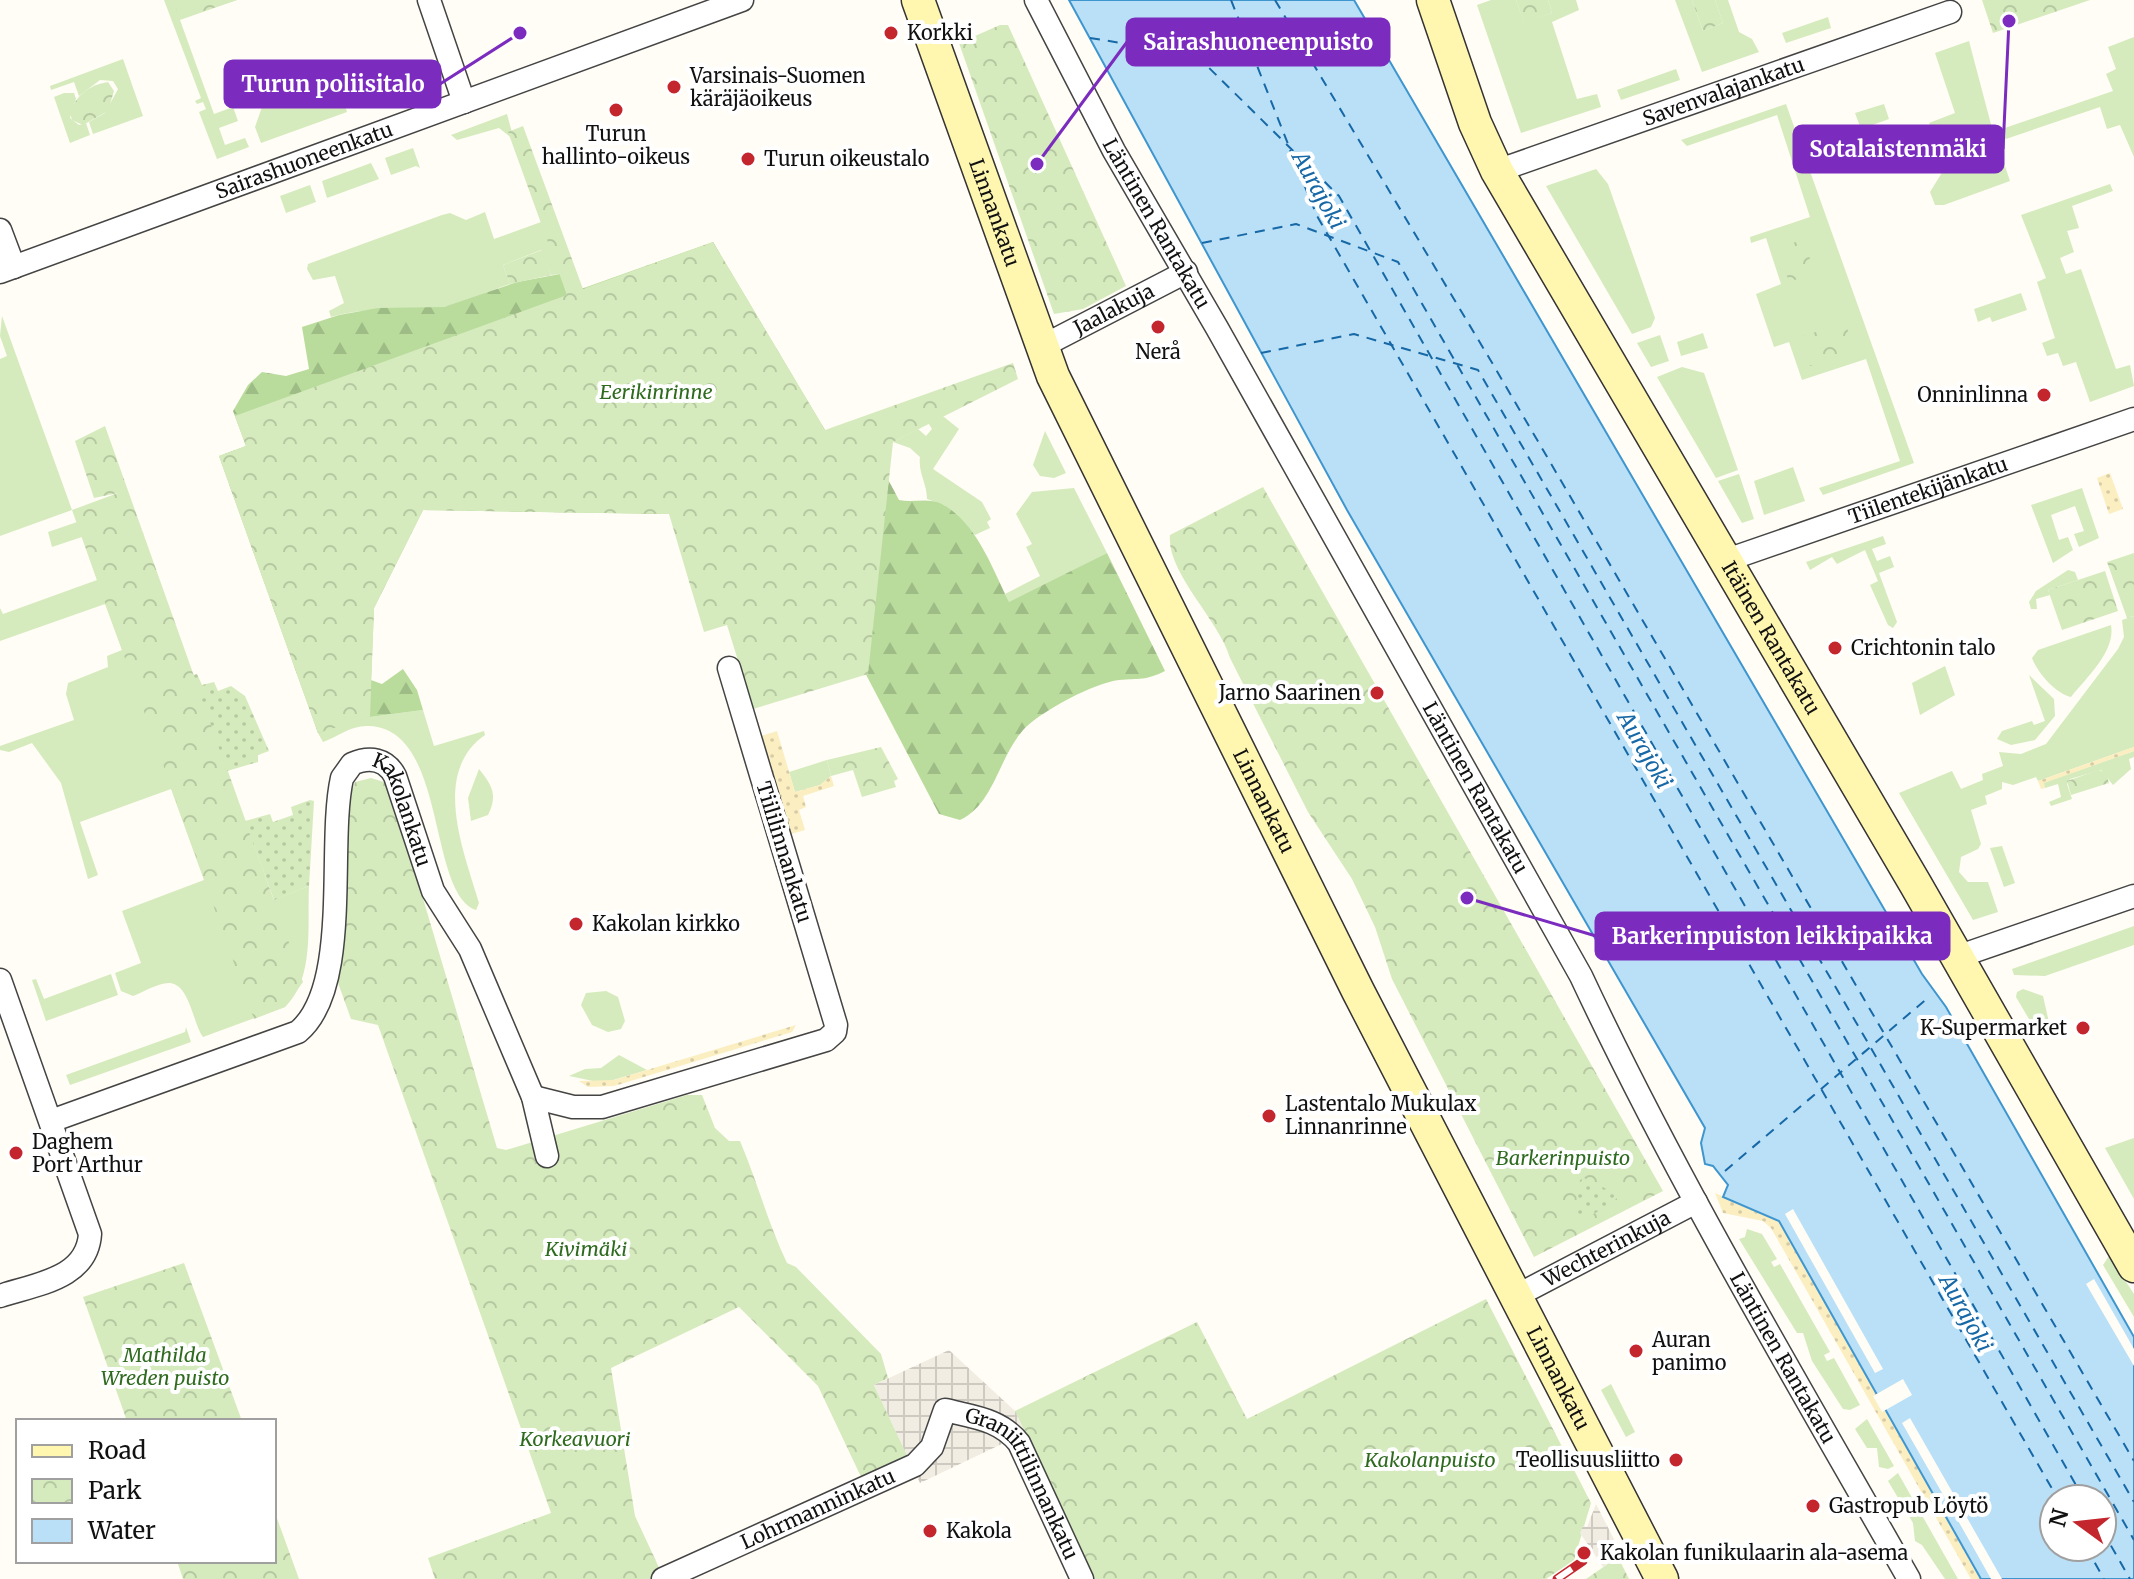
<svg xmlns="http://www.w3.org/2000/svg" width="2134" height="1579" viewBox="0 0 2134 1579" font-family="Merriweather,serif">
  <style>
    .grass { fill: #d5ebbd }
    .forest { fill: url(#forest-firs) }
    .sand { fill: url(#sand-dots) }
    .park { fill: url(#park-crowns) }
    .garden { fill: url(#garden-dots) }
    .plaza { fill: url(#plaza-grid) }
    .water { fill: #b9e0f7; stroke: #3f96cf; stroke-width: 2; fill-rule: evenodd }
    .pier { fill: #fffdf5 }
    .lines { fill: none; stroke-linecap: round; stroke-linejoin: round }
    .ferry { stroke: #1768a6; stroke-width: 2; stroke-dasharray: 10 8; stroke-linecap: butt }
    .street-casing { stroke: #444; stroke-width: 25 }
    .secondary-casing { stroke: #333; stroke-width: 35 }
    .street { stroke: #fff; stroke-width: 22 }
    .secondary { stroke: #fff6b0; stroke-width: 32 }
    .rail-casing { stroke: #c4262e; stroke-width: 9 }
    .rail { stroke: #fff; stroke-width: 6; stroke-dasharray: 18; stroke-linecap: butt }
    .poi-dot { fill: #c4262e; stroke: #fff; stroke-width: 3 }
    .labels { text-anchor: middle; stroke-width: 8; stroke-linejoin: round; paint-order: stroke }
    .poi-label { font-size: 20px; fill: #111; stroke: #fff; text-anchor: start }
    .street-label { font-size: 20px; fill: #111; stroke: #fff }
    .park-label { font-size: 20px; font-style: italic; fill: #2f6b1f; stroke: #fff }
    .water-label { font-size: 22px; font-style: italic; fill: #1768a6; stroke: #fff }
    .leader { fill: none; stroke: #7b2cbf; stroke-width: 3 }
    .callout-dot { fill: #7b2cbf; stroke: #fff; stroke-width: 3 }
    .callout { fill: #7b2cbf; stroke: #7b2cbf; stroke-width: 3 }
    .callout-label { font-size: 22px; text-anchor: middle; font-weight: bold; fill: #fff }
  </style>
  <defs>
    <pattern id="forest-firs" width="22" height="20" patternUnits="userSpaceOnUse" patternTransform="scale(2)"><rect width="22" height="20" fill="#b9dc9c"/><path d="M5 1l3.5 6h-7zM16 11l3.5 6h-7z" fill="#9ebc85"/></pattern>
    <pattern id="sand-dots" width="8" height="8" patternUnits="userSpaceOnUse" patternTransform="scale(2)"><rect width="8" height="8" fill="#fbeec1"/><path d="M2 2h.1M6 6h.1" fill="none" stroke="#d6cba5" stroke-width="1.8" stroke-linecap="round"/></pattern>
    <pattern id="park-crowns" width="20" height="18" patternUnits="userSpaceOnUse" patternTransform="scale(2)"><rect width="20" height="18" fill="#d5ebbd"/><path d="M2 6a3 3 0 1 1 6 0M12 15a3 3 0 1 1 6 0" fill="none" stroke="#b6c8a1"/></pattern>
    <pattern id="garden-dots" width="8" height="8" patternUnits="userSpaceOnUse" patternTransform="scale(2)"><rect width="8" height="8" fill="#d5ebbd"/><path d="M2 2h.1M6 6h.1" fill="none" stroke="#b6c8a1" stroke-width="1.8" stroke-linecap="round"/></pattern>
    <pattern id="plaza-grid" width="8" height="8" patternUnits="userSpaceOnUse" patternTransform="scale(2)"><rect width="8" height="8" fill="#f1ede2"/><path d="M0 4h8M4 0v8" fill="none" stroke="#cecac1"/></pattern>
  </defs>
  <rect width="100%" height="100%" fill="#fffdf5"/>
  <g class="grass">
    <polygon points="164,0 237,0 180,20 214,114 233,107 238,121 219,128 225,145 245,138 249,147 217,159 199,112 206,109 203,102 197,104 195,101 201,98"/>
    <polygon points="1491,0 1516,0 1524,22 1552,13 1548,0 1576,0 1579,10 1552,22 1577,99 1597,94 1601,107 1521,133 1477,5"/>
    <polygon points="1675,0 1692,0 1703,31 1723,23 1715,0 1728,0 1739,32 1752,39 1759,52 1702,72"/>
    <polygon points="1828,17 1831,28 1786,43 1782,33"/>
    <polygon points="2134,37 2134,157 2120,125 2107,129 2100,107 1997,142 2010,181 1944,205 1935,205 1930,192 1943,171 1929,123 1955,113 1935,53 1969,41 1993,132 2113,91 2106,74 2116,69 2108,47"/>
    <polygon points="123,59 143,116 93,134 89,122 105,113 118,89 113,81 100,80 79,96 74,82 51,90 50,86"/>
    <polygon points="1676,69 1680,80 1621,100 1617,90"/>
    <polygon points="339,87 347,112 261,143 255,127 262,107 279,100 284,108"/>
    <polygon points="64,93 74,93 76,99 70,118 79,125 86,123 90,135 70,143 54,97"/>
    <polygon points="1786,104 1914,463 1823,495 1819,488 1900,461 1866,359 1802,380 1789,342 1774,347 1756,294 1781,284 1766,238 1751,243 1750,237 1810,217 1777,115 1687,146 1681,140"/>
    <polygon points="1884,104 1889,119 1861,129 1855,113"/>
    <polygon points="507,114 514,140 499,128 457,140 451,135"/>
    <polygon points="413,148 420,168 416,166 391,175 385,158"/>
    <polygon points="371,163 379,179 327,198 322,181"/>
    <polygon points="1596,169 1608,184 1655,318 1651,327 1632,334 1546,186"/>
    <polygon points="2110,184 2113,191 2072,206 2079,228 2067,231 2074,252 2060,258 2066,274 2081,269 2116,369 2130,365 2134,386 2090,402 2076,362 2063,366 2058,353 2047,356 2042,343 2055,338 2037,282 2046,278 2021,215"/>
    <polygon points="310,185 316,202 286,213 280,196"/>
    <path d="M485,212l9,27 47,-17 19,52 -9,1 -10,-25 -38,15 7,19c-22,7 -44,19 -66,23 -38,7 -75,-2 -113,10l-2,-6 15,-8 -9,-27 -22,4 -6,-11 1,-5 134,-49 8,-2 16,7z"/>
    <polygon points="2021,293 2027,310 1992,322 1990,317 1978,322 1974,309"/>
    <polygon points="2,316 72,510 0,536 0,359 7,356 0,336"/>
    <polygon points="1703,333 1708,348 1681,356 1677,342"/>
    <polygon points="1660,335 1669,361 1651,367 1637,343"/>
    <polygon points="1682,367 1704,373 1738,470 1716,478 1657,377"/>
    <path d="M939,413l20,16 -26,40 49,33 9,17 -4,3 3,6 -15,7 -31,-30 -17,-6c0,-16 -9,-26 -7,-42l-10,-9 -17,-6 25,-13 8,7 6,-7 -8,-13z"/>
    <polygon points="1045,431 1066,473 1054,478 1040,476 1033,465"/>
    <polygon points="1793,467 1805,501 1764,515 1754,481"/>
    <polygon points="1739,474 1754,519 1742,523 1718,481"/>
    <polygon points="1074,488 1107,553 1009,603 1005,594 1040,576 1026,547 1032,544 1016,514 1032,492"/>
    <polygon points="2082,488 2099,538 2079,547 2074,534 2084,531 2075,506 2051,515 2059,540 2068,537 2073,550 2053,563 2031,505"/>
    <path d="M127,490l49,138 -13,10 110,262 36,-14c-2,39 6,92 -24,121l-82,30c-10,-13 -13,-52 -33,-54 -10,-1 -27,9 -37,13l-12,-5 -6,-18 26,-10 -19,-52 82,-31 -33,-91 -91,33 18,53 -10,4 -27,-96 -29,-40 -23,9 -9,-2v-4l74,-26 -8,-26 2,-11 40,-16 -1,-11 15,-6 -17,-46 -105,37v-33l3,6 94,-34 -15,-43 -30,10 -4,-15 32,-11z"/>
    <polygon points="1883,536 1886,544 1872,549 1877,561 1890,556 1894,567 1879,573 1897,622 1893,628 1888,625 1870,585 1878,581 1865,550 1837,564 1832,557 1810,570 1806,562"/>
    <polygon points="2068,570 2075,572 2078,580 2048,590 2050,595 2036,599 2037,609 2031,609 2029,602 2036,591"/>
    <polygon points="2134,616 2134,747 2038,781 2036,777 2013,785 2002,782 2002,789 1985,796 1987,804 1971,810 1981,844 1978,849 1961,857 1959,872 1968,882 1988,882 1998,912 1973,920 1899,793 1952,771 1961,789 1983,780 1982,774 2003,766 1999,752 2021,754 2046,744 2118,649 2124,637 2122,620"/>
    <path d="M2111,625c5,26 -25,53 -40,72 -15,-3 -34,-25 -39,-39l6,-8z"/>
    <polygon points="1945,666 1955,695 1920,715 1912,683"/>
    <polygon points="2029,675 2054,699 2055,716 2035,740 2011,745 1997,739 2002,731 2032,721 2034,725 2045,721"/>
    <path d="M423,710l11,36 50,-15 1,4c-55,38 -20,119 -6,168l-3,7c-49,-17 -28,-181 -107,-184 -18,-1 -30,10 -46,16l-5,-9 52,-16z"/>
    <polygon points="2134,751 2134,757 2129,759 2131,769 2113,785 2101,770 2070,779 2067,784 2072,799 2051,806 2049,802 2061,797 2058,784 2045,788 2043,783"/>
    <polygon points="827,760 831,776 820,785 795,792 789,772"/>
    <path d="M479,769c13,16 19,26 9,46l-17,6 -3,-23z"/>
    <polygon points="2002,846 2015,883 2004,887 1990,848"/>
    <polygon points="2134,926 2134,945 2045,976 2014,975 2012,969"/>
    <polygon points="111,974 118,995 46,1021 32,980 36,979 44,999"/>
    <polygon points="2023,989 2043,996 2051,1031 2039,1036 2016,997 2017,992"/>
    <polygon points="606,991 618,997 625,1021 621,1029 608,1032 592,1025 581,1005 586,993"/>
    <polygon points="186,1027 191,1042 70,1085 66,1075 185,1032"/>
    <polygon points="619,1055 647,1070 603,1083 569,1076 585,1069 601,1068"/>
    <polygon points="2134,1138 2134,1199 2105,1148"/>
    <polygon points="1747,1229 1762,1234 1777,1259 1771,1262 1774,1267 1780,1264 1830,1352 1824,1355 1827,1361 1834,1358 1860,1405 1850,1410 1843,1409 1812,1361 1803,1333 1797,1333 1739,1239 1745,1237"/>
    <polygon points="2109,1256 2134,1294 2134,1317 2103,1265"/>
    <polygon points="1611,1384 1635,1432 1626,1437 1601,1390"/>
    <polygon points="1867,1419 1894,1466 1888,1469 1879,1467 1877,1448 1867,1448 1855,1429"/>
    <polygon points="1898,1473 1958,1579 1945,1579 1922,1545 1915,1541 1913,1523 1888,1481"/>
  </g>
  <path class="forest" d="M713,242l112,188 58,40 16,30c15,3 29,-3 43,4 35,19 51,66 67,98l98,-49 58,118c-20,10 -25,7 -46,9 -25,3 -75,30 -93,47 -27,27 -31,77 -66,93l-21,-6 -89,-170 -181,-130 -246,-4 -49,98 -3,72 11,4 21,-15 14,21 6,20 -53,7 -52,16 -99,-277 27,-10 -13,-35 15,-26 14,-13 24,4 23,-7 -7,-42 37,-12 39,-7 66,-1 73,-25 43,-8 7,20z"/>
  <g class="sand">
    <polygon points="2110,473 2123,509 2109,514 2097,478"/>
    <polygon points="777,731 795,792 820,785 831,776 834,786 803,796 806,807 799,810 805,830 791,834 761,736"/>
    <polygon points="2134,747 2134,751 2044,783 2045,788 2041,789 2038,781"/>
    <polygon points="796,1025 792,1032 614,1086 588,1087 579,1081 614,1080"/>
    <polygon points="1715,1193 1779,1221 1981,1579 1971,1579 1771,1228 1763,1221 1723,1213"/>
  </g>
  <g class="park">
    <polygon points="173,0 237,0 180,19"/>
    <polygon points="1516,0 1548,0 1552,13 1524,23"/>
    <polygon points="1692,0 1715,0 1723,23 1703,31"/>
    <polygon points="1982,0 2090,0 1993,33"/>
    <polygon points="1000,25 1008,25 1126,286 1083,309 1054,314 959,43"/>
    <path d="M108,82l6,9 -6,20 -25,14 -11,-5 -2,-7c6,-18 19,-28 38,-31z"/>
    <polygon points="523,126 583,289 713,242 825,430 1013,363 1018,379 893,442 868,674 753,709 727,625 704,632 669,514 423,510 374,608 370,717 318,733 219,456 246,446 235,416 567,295 508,132"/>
    <polygon points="1977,139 1989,171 1963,180 1951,148"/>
    <polygon points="1803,239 1815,273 1789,282 1778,249"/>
    <polygon points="542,250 551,275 510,284 503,265"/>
    <polygon points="1845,322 1855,351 1810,366 1801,337"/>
    <polygon points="105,426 303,982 285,1007 254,1019 72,510 118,493 94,498 75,441"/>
    <path d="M1263,487l400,704 -129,66 -142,-278 -17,-52 -23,-48 -44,-67 -78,-154c-11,-38 -64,-86 -60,-123z"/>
    <polygon points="2134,553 2134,616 2127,618 2107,562"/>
    <polygon points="2105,571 2118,611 2062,630 2048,590"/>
    <polygon points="881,747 898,779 894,781 896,787 862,797 853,770 831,776 827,760"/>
    <polygon points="2099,770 2106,773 2109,783 2071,795 2067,781"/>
    <path d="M371,778l13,4 8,12 105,354 9,2 181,-55h15l13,33 14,13h11c17,40 28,82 47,122l9,4 85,87 7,24 -14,7 35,74 -46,22 -45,-95 -79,-79 -128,61 24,148 27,58 -12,5h-215l-7,-21 123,-45 -173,-488 -27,-6 -14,-39 10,-177 8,-21z"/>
    <polygon points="184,1263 242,1421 127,1421 83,1297"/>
    <polygon points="1486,1299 1591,1503 1574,1560 1546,1579 1093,1579 1015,1411 1197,1322 1247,1419"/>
    <polygon points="274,1510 299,1579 183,1579 177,1561 274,1561"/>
    <polygon points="1618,1557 1629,1579 1586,1579"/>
  </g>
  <g class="garden">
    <polygon points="197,674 202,685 214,682 218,691 231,686 245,696 269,751 258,755 258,762 227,771 193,675"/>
    <polygon points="310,800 314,801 309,886 274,900 245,821 270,814 273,822 293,815 291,807"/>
    <polygon points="1584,1178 1619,1195 1612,1204 1584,1219 1579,1217 1576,1203 1580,1180"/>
  </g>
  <g class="plaza">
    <polygon points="949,1350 1015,1411 1025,1433 920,1483 874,1385"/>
    <polygon points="1596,1504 1622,1555 1603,1567 1580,1533 1583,1526 1587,1527"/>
  </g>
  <path class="water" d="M1069,0h285l568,974 24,33 188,330v242h-153l-202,-358 -56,-24 5,-12 -15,-19 -8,-2 -4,-21 4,-15 -358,-618zM2054,1499h48v48h-48z"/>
  <g class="pier">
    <polygon points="1793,1209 1883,1369 1875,1373 1785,1214"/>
    <polygon points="2094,1279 2134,1349 2134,1366 2086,1284"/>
    <polygon points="1903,1379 1912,1395 1882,1412 1873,1396"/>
    <polygon points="1910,1418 2002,1579 1991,1579 1977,1554 1902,1423"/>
  </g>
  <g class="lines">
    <g class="ferry">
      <polyline points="1231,0 1288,144"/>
      <polyline points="1275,0 1491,361 2134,1461"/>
      <polyline points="1090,38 1196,55 1339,196 2084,1499"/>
      <polyline points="1290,150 1317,216 2058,1499"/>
      <polyline points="1202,243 1296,224 1398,262 2134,1540"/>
      <polyline points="1261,353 1354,334 1478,370 2134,1502"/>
      <polyline points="1725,1171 1930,996"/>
      <polyline points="2102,1530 2130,1579"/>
      <polyline points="2086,1547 2104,1579"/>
    </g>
    <g class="street-casing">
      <g id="street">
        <polyline points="429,0 464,102"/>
        <path id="s1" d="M1036,0l78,151 103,177 364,648c97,207 215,404 328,603"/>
        <path id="s2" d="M1497,171l453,-159"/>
        <polyline points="0,230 14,267"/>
        <path id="s3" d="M0,272l742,-272"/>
        <path id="s4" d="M1041,347l145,-75"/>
        <path id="s5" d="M1724,561l410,-142"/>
        <polyline points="1957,957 2134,896"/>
        <path d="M0,980l90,254c-3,45 -54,50 -90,62"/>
        <polyline points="533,1097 573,1107 602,1107 826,1040 835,1032 836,1025 729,668"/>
        <path id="s6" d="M51,1121l247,-89c54,-45 29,-187 44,-254l10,-14c18,-8 34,-5 43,12l38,115 37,58 63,148 14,59"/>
        <path id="s7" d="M1516,1296l180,-94"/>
        <path id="s8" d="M663,1579l252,-114 17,-18 13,-37c28,7 55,9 74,33l63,136"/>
      </g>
    </g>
    <g class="secondary-casing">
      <g id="secondary">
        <path id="s9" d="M918,0l135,376 305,615 304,588"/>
        <path id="s10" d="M1433,0l42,123 22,48 419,714 218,381"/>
      </g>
    </g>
    <use href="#street" class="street"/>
    <use href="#secondary" class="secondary"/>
    <g class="rail-casing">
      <polyline id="rail" points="1557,1579 1583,1561"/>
    </g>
    <use href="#rail" class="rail"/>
  </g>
  <g class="poi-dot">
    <circle cx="891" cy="33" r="8"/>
    <circle cx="674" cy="87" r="8"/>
    <circle cx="616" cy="110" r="8"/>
    <circle cx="748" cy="159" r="8"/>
    <circle cx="1158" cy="327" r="8"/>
    <circle cx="2044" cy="395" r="8"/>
    <circle cx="1835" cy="648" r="8"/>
    <circle cx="1377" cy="693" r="8"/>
    <circle cx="576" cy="924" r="8"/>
    <circle cx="2083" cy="1028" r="8"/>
    <circle cx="1269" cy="1116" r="8"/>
    <circle cx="16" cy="1153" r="8"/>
    <circle cx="1636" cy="1351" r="8"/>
    <circle cx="1676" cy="1460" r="8"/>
    <circle cx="1813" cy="1506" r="8"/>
    <circle cx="930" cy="1531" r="8"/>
    <circle cx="1584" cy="1553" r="8"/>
  </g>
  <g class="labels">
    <g class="poi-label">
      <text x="907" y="40">Korkki</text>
      <text x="690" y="83">Varsinais-Suomen<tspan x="690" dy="23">käräjäoikeus</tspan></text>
      <text x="616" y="141" text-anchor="middle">Turun<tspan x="616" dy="23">hallinto-oikeus</tspan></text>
      <text x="764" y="166">Turun oikeustalo</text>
      <text x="1158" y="359" text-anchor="middle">Nerå</text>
      <text x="2028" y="402" text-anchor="end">Onninlinna</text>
      <text x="1851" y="655">Crichtonin talo</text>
      <text x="1361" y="700" text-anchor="end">Jarno Saarinen</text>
      <text x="592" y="931">Kakolan kirkko</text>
      <text x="2067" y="1035" text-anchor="end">K-Supermarket</text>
      <text x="1285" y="1111">Lastentalo Mukulax<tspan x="1285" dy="23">Linnanrinne</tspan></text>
      <text x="32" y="1149">Daghem<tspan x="32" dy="23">Port Arthur</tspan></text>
      <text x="1652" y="1347">Auran<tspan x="1652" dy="23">panimo</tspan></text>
      <text x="1660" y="1467" text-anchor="end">Teollisuusliitto</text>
      <text x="1829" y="1513">Gastropub Löytö</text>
      <text x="946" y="1538">Kakola</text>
      <text x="1600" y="1560">Kakolan funikulaarin ala-asema</text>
    </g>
    <g class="street-label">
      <text dy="7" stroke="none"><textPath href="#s2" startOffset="240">Savenvalajankatu</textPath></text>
      <text dy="7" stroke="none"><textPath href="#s3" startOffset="324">Sairashuoneenkatu</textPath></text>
      <text dy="7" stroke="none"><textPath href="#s9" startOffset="226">Linnankatu</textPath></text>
      <text dy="7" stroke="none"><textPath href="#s1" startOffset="254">Läntinen Rantakatu</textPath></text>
      <text dy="7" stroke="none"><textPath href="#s4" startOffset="82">Jaalakuja</textPath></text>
      <text dy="7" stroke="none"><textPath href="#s5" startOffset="216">Tiilentekijänkatu</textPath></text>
      <text dy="7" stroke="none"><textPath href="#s10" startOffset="724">Itäinen Rantakatu</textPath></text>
      <text dy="7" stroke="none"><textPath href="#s1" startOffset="902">Läntinen Rantakatu</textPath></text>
      <text dy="7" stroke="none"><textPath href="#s9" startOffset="874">Linnankatu</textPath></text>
      <text dy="7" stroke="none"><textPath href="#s6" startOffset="626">Kakolankatu</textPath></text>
      <text transform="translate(784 852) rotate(73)" y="7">Tiililinnankatu</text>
      <text dy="7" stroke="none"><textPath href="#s7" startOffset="102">Wechterinkuja</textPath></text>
      <text dy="7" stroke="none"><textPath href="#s1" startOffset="1550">Läntinen Rantakatu</textPath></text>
      <text dy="7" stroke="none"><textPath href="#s9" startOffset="1522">Linnankatu</textPath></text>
      <text dy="7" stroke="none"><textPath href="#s8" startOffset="456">Graniittilinnankatu</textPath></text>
      <text dy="7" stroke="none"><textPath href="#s8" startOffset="170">Lohrmanninkatu</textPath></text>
    </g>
    <g class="park-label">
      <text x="656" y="399">Eerikinrinne</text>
      <text x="1563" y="1165">Barkerinpuisto</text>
      <text x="586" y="1256">Kivimäki</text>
      <text x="165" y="1362">Mathilda<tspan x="165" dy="23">Wreden puisto</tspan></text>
      <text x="575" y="1446">Korkeavuori</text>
      <text x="1430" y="1467">Kakolanpuisto</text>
    </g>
    <g class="water-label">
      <text transform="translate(1319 190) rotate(61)" y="8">Aurajoki</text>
      <text transform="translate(1645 750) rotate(60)" y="8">Aurajoki</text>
      <text transform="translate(1966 1313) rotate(61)" y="8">Aurajoki</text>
    </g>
  </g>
  <path class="leader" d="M1037 164L1127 42M520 33L440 84M2009 21L2003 149M1467 898L1596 936"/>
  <g class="callout-dot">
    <circle cx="1037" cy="164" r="8"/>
    <circle cx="520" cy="33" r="8"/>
    <circle cx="2009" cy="21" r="8"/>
    <circle cx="1467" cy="898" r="8"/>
  </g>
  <g class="callout">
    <rect x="1127" y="19" width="262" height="46" rx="8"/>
    <rect x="225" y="61" width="215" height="46" rx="8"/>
    <rect x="1794" y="126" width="209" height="46" rx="8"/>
    <rect x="1596" y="913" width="353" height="46" rx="8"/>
  </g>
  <g class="callout-label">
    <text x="1258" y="50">Sairashuoneenpuisto</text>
    <text x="333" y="92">Turun poliisitalo</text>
    <text x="1898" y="157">Sotalaistenmäki</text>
    <text x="1772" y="944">Barkerinpuiston leikkipaikka</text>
  </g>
  <rect x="16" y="1419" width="260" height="144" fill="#ffffff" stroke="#a0a0a0" stroke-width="2"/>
  <rect x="32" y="1445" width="40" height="12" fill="#fff6b0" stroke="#a0a0a0" stroke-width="2"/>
  <text x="88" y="1459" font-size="24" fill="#111111">Road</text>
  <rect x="32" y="1479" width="40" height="24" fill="url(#park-crowns)" stroke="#a0a0a0" stroke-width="2"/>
  <text x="88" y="1499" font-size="24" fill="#111111">Park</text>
  <rect x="32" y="1519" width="40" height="24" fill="#b9e0f7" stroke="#a0a0a0" stroke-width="2"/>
  <text x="88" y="1539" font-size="24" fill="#111111">Water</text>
  <g transform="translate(2078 1523) rotate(285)"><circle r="38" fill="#ffffff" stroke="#a0a0a0" stroke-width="2"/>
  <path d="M0-6L14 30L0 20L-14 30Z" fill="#c4262e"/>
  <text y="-12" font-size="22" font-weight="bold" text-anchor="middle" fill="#111111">N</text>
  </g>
</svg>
